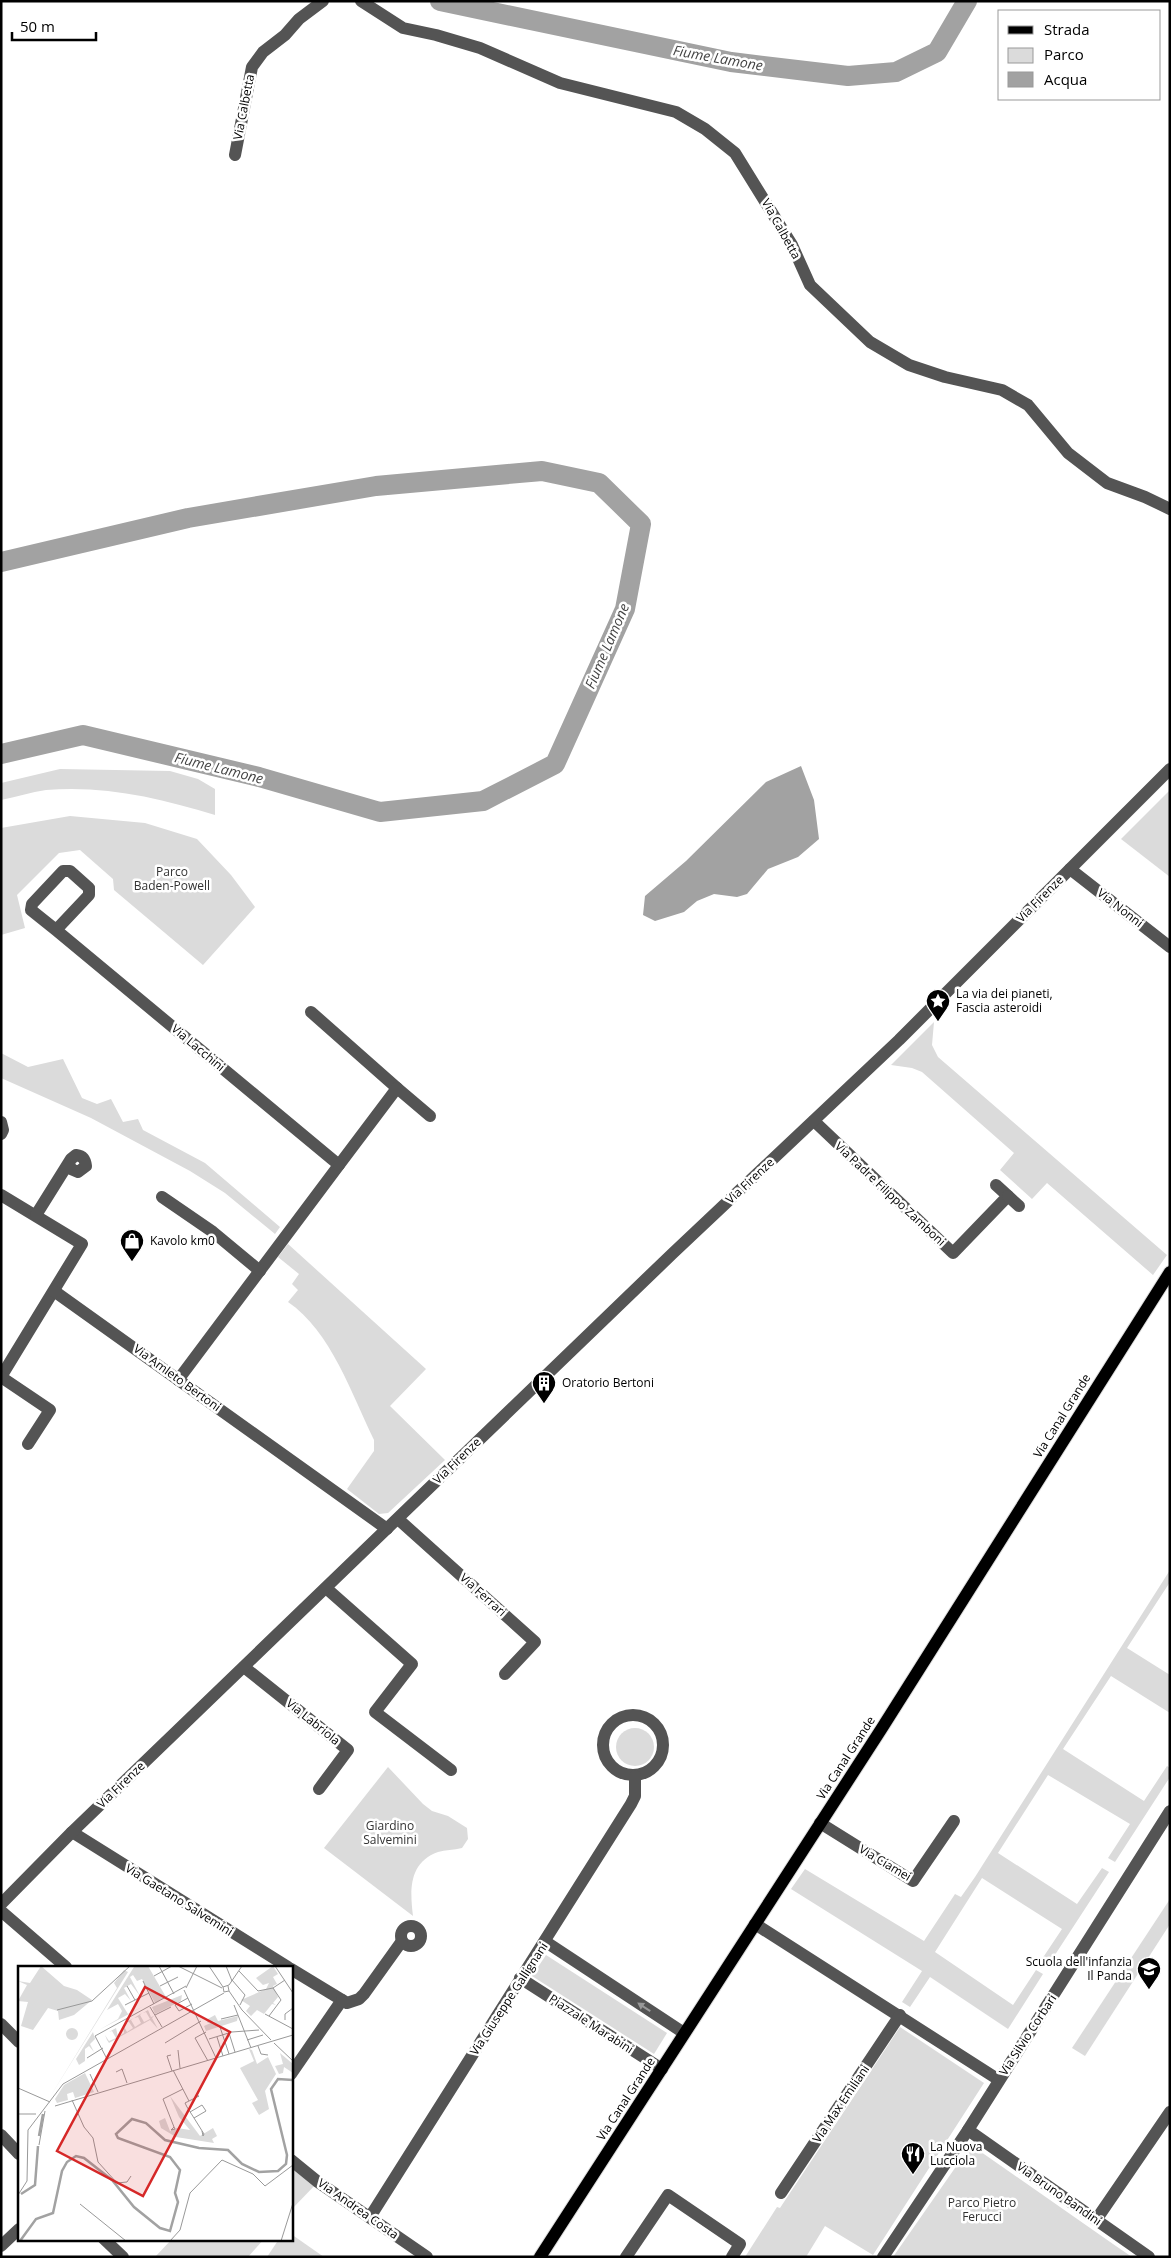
<svg xmlns="http://www.w3.org/2000/svg" width="1171" height="2258" viewBox="0 0 1171 2258" font-family="'Open Sans',sans-serif">
  <style>
    .green { fill: #dbdbdb }
    .water { fill: #a2a2a2 }
    .lines { fill: none; stroke-linecap: round; stroke-linejoin: round }
    .river { stroke: #a2a2a2; stroke-width: 20 }
    .major-casing { stroke: #dbdbdb; stroke-width: 14 }
    .minor { stroke: #545454; stroke-width: 12 }
    .major { stroke: #000; stroke-width: 12 }
    .oneway { fill: #989898 }
    .labels { text-anchor: middle; stroke-width: 5; stroke-linejoin: round; paint-order: stroke }
    .street-label { font-size: 12px; fill: #000; stroke: #fff }
    .park-label { font-size: 12px; fill: #323232; stroke: #fff }
    .poi-label { font-size: 12px; fill: #000; stroke: #fff; text-anchor: start }
    .water-label { font-size: 14px; font-style: italic; fill: #434343; stroke: #fff }
    .inset-river { fill: none; stroke: #a2a2a2; stroke-width: 2.5 }
    .inset-road { fill: none; stroke: #999; stroke-width: 1 }
    .view { fill: #d62828; fill-opacity: 0.15; stroke: #d62828; stroke-width: 2.5 }
    .inset-edge { fill: none; stroke: #000; stroke-width: 2.5 }
  </style>
  <rect width="100%" height="100%" fill="#fff"/>
  <g class="green">
    <path d="M60,769l110,2 28,8 17,10v26c-55,-17 -111,-30 -169,-25 -15,2 -30,7 -45,10v-17z"/>
    <polygon points="1170,790 1170,877 1121,839"/>
    <polygon points="70,816 145,823 197,839 231,875 255,907 203,965 114,890 113,879 80,850 59,853 17,895 25,928 1,935 1,828"/>
    <polygon points="934,1022 932,1045 938,1057 1167,1255 1153,1275 1047,1183 1032,1199 1000,1170 1014,1153 922,1072 912,1068 891,1065"/>
    <polygon points="1,1053 28,1067 63,1059 82,1098 97,1104 111,1099 123,1122 138,1119 143,1130 205,1163 280,1227 275,1234 225,1193 190,1171 91,1118 1,1078"/>
    <path d="M288,1244l138,125 -36,37 55,54 -57,53 -9,1 -32,-25 27,-38v-11c-22,-45 -43,-109 -86,-138l10,-12 -6,-6 7,-10 -21,-17z"/>
    <polygon points="1170,1570 1170,1582 1127,1648 1170,1675 1170,1713 1111,1676 1063,1749 1144,1801 1167,1766 1170,1768 1170,1777 1115,1862 1108,1858 1130,1824 1048,1775 998,1853 1077,1904 1102,1868 1109,1872 1049,1964 1042,1959 1062,1929 982,1878 935,1952 1013,2005 1036,1970 1043,1974 1008,2029 930,1977 910,2007 902,2002 922,1971 791,1889 805,1869 924,1941 955,1894 961,1897 975,1877"/>
    <circle cx="635" cy="1747" r="19"/>
    <path d="M388,1767l35,37 9,7 16,5 19,12 1,11 -6,9c-8,2 -17,2 -24,4 -30,11 -28,39 -25,64l-89,-68z"/>
    <polygon points="1170,1899 1170,1924 1085,2056 1072,2048"/>
    <polygon points="546,1955 667,2033 654,2054 532,1976"/>
    <polygon points="900,2027 984,2083 873,2255 825,2226 806,2257 745,2257 777,2207 780,2208"/>
    <polygon points="971,2145 1113,2244 1132,2257 893,2257"/>
    <polygon points="291,2160 318,2182 291,2210"/>
    <polygon points="291,2234 324,2257 267,2257 279,2239 291,2239"/>
    <polygon points="172,2239 264,2239 248,2257 155,2257"/>
  </g>
  <polygon class="water" points="801,766 814,800 819,839 798,857 768,869 747,894 737,897 714,894 697,901 684,912 655,921 643,915 645,896 686,861 766,782"/>
  <g class="lines">
    <g class="river">
      <polyline points="440,1 731,62 848,76 896,72 937,52 967,1"/>
      <polyline points="1,562 188,518 376,486 542,471 599,483 641,524 625,609 555,764 483,801 380,812 259,777 83,735 1,754"/>
    </g>
    <g class="major-casing">
      <polyline id="major" points="540,2257 882,1728 1170,1272"/>
    </g>
    <g class="minor">
      <polyline points="361,1 403,28 436,35 480,48 560,83 676,112 705,129 735,153 792,245 810,285 870,342 909,365 945,377 1002,390 1028,405 1068,453 1107,483 1145,497 1170,509"/>
      <polyline points="235,155 252,67 263,52 285,35 299,19 323,1"/>
      <polyline points="1070,869 1170,947"/>
      <polyline points="56,930 89,895 89,888 70,871 63,871 32,904 31,910 56,930 339,1165 178,1380"/>
      <polyline points="311,1012 397,1088"/>
      <polyline points="814,1121 953,1253 1008,1196 996,1185"/>
      <polyline points="1,1122 3,1130 1,1134"/>
      <polyline points="339,1165 397,1088 430,1116"/>
      <polyline points="1,1195 82,1244 1,1377"/>
      <polyline points="1008,1196 1019,1206"/>
      <polyline points="162,1197 213,1232 260,1271"/>
      <path d="M36,1215l35,-56 5,-4c7,1 9,4 10,11l-8,6 -7,-3 -2,-6"/>
      <polyline points="54,1291 387,1529"/>
      <polyline points="1,1377 50,1410 28,1444"/>
      <polyline points="398,1519 535,1642 505,1674"/>
      <polyline points="326,1588 412,1664 375,1712 451,1770"/>
      <polyline points="244,1667 348,1750 319,1789"/>
      <circle cx="633" cy="1745" r="30"/>
      <polyline points="820,1823 913,1881 954,1821"/>
      <polyline points="72,1832 288,1967"/>
      <polyline points="1,1904 72,1832 672,1254 899,1040 1170,769"/>
      <polyline points="1,1911 66,1967"/>
      <polyline points="755,1924 999,2080"/>
      <circle cx="411" cy="1936" r="10"/>
      <polyline points="546,1942 684,2033"/>
      <polyline points="291,1969 342,2000 291,2074"/>
      <polyline points="520,1978 662,2069"/>
      <polyline points="342,2000 347,2003 359,1999 364,1994 402,1941"/>
      <polyline points="1,2024 19,2042"/>
      <polyline points="968,2130 1149,2257"/>
      <polyline points="1,2135 19,2154"/>
      <polyline points="291,2160 318,2182 427,2257"/>
      <polyline points="781,2193 900,2015"/>
      <polyline points="370,2217 631,1804 635,1796 635,1776"/>
      <polyline points="1096,2220 1170,2112"/>
      <polyline points="104,2239 123,2257"/>
      <polyline points="1,2246 19,2229"/>
      <polyline points="626,2257 668,2195 740,2244 732,2257"/>
      <polyline points="883,2257 968,2130 1170,1811"/>
    </g>
    <use href="#major" class="major"/>
  </g>
  <defs><path id="oneway-solid" d="M-6-.8H1V-3.2L6.5 0L1 3.2V.8H-6Z" transform="scale(1.25)"/></defs>
  <use class="oneway" href="#oneway-solid" transform="translate(644 2007) rotate(-147)"/>
  <defs>
    <g id="sight-pin" transform="scale(1.25)"><path d="M0 17L-7.5 6A9.5 9.5 0 1 1 7.5 6Z" fill="#000" stroke="#fff"/><path d="M0-6L1.8-2.2L6-1.7L2.9 1.2L3.7 5.4L0 3.3L-3.7 5.4L-2.9 1.2L-6-1.7L-1.8-2.2Z" fill="#fff"/></g>
    <g id="shop-pin" transform="scale(1.25)"><path d="M0 17L-7.5 6A9.5 9.5 0 1 1 7.5 6Z" fill="#000" stroke="#fff"/><path d="M-5-2.5h2.3a2.7 3.5 0 0 1 5.4 0H5L5.5 6h-11ZM-1.5-2.5h3a1.5 2.3 0 0 0-3 0Z" fill="#fff"/></g>
    <g id="building-pin" transform="scale(1.25)"><path d="M0 17L-7.5 6A9.5 9.5 0 1 1 7.5 6Z" fill="#000" stroke="#fff"/><path d="M-4-6H4V6H1V3H-1V6H-4ZM-2.5-4.3h1.7v1.8h-1.7ZM.8-4.3h1.7v1.8H.8ZM-2.5-1h1.7V.8h-1.7ZM.8-1h1.7V.8H.8Z" fill="#fff"/></g>
    <g id="school-pin" transform="scale(1.25)"><path d="M0 17L-7.5 6A9.5 9.5 0 1 1 7.5 6Z" fill="#000" stroke="#fff"/><path d="M0-5L7-2L0 1L-7-2ZM-4 1L0 2.5L4 1V4Q0 6-4 4Z" fill="#fff"/></g>
    <g id="restaurant-pin" transform="scale(1.25)"><path d="M0 17L-7.5 6A9.5 9.5 0 1 1 7.5 6Z" fill="#000" stroke="#fff"/><path d="M-5-6h1v4h1v-4h1v4h1v-4h1v5L-1.5 .5V6h-2V.5L-5-1ZM5-6V6H3V1.5H1.5Q1.5-4 5-6Z" fill="#fff"/></g>
  </defs>
  <g fill-rule="evenodd">
    <use href="#sight-pin" x="938" y="1001"/>
    <use href="#shop-pin" x="132" y="1241"/>
    <use href="#building-pin" x="544" y="1383"/>
    <use href="#school-pin" x="1149" y="1969"/>
    <use href="#restaurant-pin" x="913" y="2154"/>
  </g>
  <g class="labels">
    <g class="street-label">
      <text transform="translate(244 107) rotate(-79)" y="4">Via Calbetta</text>
      <text transform="translate(781 229) rotate(61)" y="4">Via Calbetta</text>
      <text transform="translate(1040 899) rotate(-45)" y="4">Via Firenze</text>
      <text transform="translate(1120 908) rotate(38)" y="4">Via Nonni</text>
      <text transform="translate(198 1048) rotate(40)" y="4">Via Lacchini</text>
      <text transform="translate(750 1181) rotate(-43)" y="4">Via Firenze</text>
      <text transform="translate(890 1194) rotate(43)" y="4">Via Padre Filippo Zamboni</text>
      <text transform="translate(177 1378) rotate(36)" y="4">Via Amleto Bertoni</text>
      <text transform="translate(1062 1416) rotate(-58)" y="4">Via Canal Grande</text>
      <text transform="translate(457 1461) rotate(-44)" y="4">Via Firenze</text>
      <text transform="translate(483 1595) rotate(42)" y="4">Via Ferrari</text>
      <text transform="translate(313 1722) rotate(39)" y="4">Via Labriola</text>
      <text transform="translate(846 1758) rotate(-57)" y="4">Via Canal Grande</text>
      <text transform="translate(121 1785) rotate(-44)" y="4">Via Firenze</text>
      <text transform="translate(885 1863) rotate(31)" y="4">Via Ciamei</text>
      <text transform="translate(179 1900) rotate(32)" y="4">Via Gaetano Salvemini</text>
      <text transform="translate(509 1999) rotate(-57)" y="4">Via Giuseppe Gallignani</text>
      <text transform="translate(591 2024) rotate(33)" y="4">Piazzale Marabini</text>
      <text transform="translate(1028 2035) rotate(-57)" y="4">Via Silvio Corbari</text>
      <text transform="translate(626 2099) rotate(-57)" y="4">Via Canal Grande</text>
      <text transform="translate(841 2104) rotate(-56)" y="4">Via Max Emiliani</text>
      <text transform="translate(1059 2194) rotate(35)" y="4">Via Bruno Bandini</text>
      <text transform="translate(358 2209) rotate(35)" y="4">Via Andrea Costa</text>
    </g>
    <g class="park-label">
      <text x="172" y="876">Parco<tspan x="172" dy="14">Baden-Powell</tspan></text>
      <text x="390" y="1830">Giardino<tspan x="390" dy="14">Salvemini</tspan></text>
      <text x="982" y="2207">Parco Pietro<tspan x="982" dy="14">Ferucci</tspan></text>
    </g>
    <g class="poi-label">
      <text x="956" y="998">La via dei pianeti,<tspan x="956" dy="14">Fascia asteroidi</tspan></text>
      <text x="150" y="1245">Kavolo km0</text>
      <text x="562" y="1387">Oratorio Bertoni</text>
      <text x="1132" y="1966" text-anchor="end">Scuola dell'infanzia<tspan x="1132" dy="14">Il Panda</tspan></text>
      <text x="930" y="2151">La Nuova<tspan x="930" dy="14">Lucciola</tspan></text>
    </g>
    <g class="water-label">
      <text transform="translate(718 58) rotate(10)" y="5">Fiume Lamone</text>
      <text transform="translate(607 646) rotate(-67)" y="5">Fiume Lamone</text>
      <text transform="translate(219 768) rotate(14)" y="5">Fiume Lamone</text>
    </g>
  </g>
  <g transform="translate(18 1966)">
    <rect width="275" height="275" fill="#fff"/>
    <path d="M23,0l23,20 13,4 15,10 -18,15 -15,5 -1,-9 -10,-3 -15,22 -12,-4 7,-24 -10,-1 9,-16 -9,-4 12,2zM130,0l18,31 -11,6 -13,-24 -5,2 -4,-6 -3,2 10,19 -9,-12 -7,4 7,13 -6,-7 -7,4 10,16 16,-8 -45,24 19,-11 4,-8 -4,-7 -11,6 27,-43zM255,0l5,8 -5,3 4,7 -4,2 5,11 -5,6 3,2 -4,-1 -8,10 -7,-4 -6,6 -5,-5 4,-5 -9,-6 25,-11 3,-6 -6,2 -7,-7zM106,4l4,2 -80,128 69,-112 -3,-5zM164,29l-1,6 -26,13 -3,-7zM130,44l3,7 3,-1 -2,2 6,11 -8,-9 -41,23 -2,-3 -2,-5 4,6 7,-3 -4,-7 -3,1 7,-4 2,9 6,-4 -1,-8 4,7 6,-4 -4,-6h-3l8,-4 -3,2 4,7 6,-4 -3,-6 -4,1 8,-5 -2,2 4,7 6,-3 -4,-7 -3,1zM197,49l3,6 20,-5 -1,5 -31,10 -2,-5 11,-5 -7,2 -2,-3zM48 68a6 6 0 1 1 12 0a6 6 0 1 1-12 0ZM75,66l2,7 -5,5 4,8 -5,-6 -4,3v12l-6,4 -3,-6zM231,83l3,1 5,14 11,-7 8,17 -11,17 4,18 -10,6 -7,-12 6,-3 -18,-32 14,-7zM262,87l13,11v9l-9,-6 -1,6 -4,1 -4,-8 8,-2zM67,107l9,19 -19,6 -2,-6 -6,2 1,6 -11,3 -2,-4 9,-14zM152,130l30,40 13,-8 4,8 -5,3 2,4 -38,-6 -15,-9 -2,-7 6,-3 5,13 7,-3 13,2 -11,-13z" fill="#dbdbdb"/>
    <path class="inset-river" d="M21,170l4,-22M3,228l14,-9 3,-39M2,275l16,-22 17,-6 9,-42 5,-9 9,-6 8,2 28,22 22,27 26,21 10,3 8,-29 -3,-9 5,-23 -10,-13 -52,-19 -2,-4 16,-15 14,4 19,17 34,8 29,2 14,14 17,8 19,-1 8,-7 1,-9 -16,-66 7,-10 15,1"/>
    <path class="inset-road" d="M141,0l15,28M160,0l44,22M191,0l14,21M208,0l6,15M257,0l18,27M221,5l19,20 15,-3 12,-8M136,10l18,-10M214,14l13,15 -5,10M125,15l11,23M109,20l8,14M142,20l18,-9M210,20l1,5 -5,1 -1,-5 6,-2 13,-19M168,22l11,-22M166,24l32,68M211,25l13,19 29,30M170,32l-13,7 4,6 13,-7M107,39l24,-12M216,39l17,43M132,41l12,20M39,44l35,-9 38,-35M247,48l28,15M137,49l16,-8M251,50l12,-16 -8,-12M203,53l17,-4M267,54v-6l8,-6M202,61l9,27M188,66l-11,6 13,23M211,67l6,19M77,70l91,-50M77,70l12,23M199,71l6,19M191,73l23,-7 27,-2M229,74l16,-5M147,77l36,-22M256,77l19,18M240,80l3,8 7,1M160,84l2,18M153,89l-4,1 5,15M69,92l16,-10M155,104l16,31M98,106l6,-3 5,14M72,108l8,18M0,122l32,14M178,130h3l-14,7 2,4 7,11 10,16 -1,2 -1,-5M54,134l12,27 9,11 5,24 19,21 10,-1 4,-6M37,140l238,-71M172,146l12,-7 4,6 -12,7M0,148h18M156,161l-3,3 4,-1 -1,-2 -11,-28 20,-10M21,179l6,-34M0,229l9,-14 1,-51 35,-46 161,-91M62,238l46,37M152,275l10,-11 10,-37 32,-33 31,14 12,12 28,-21M263,275l12,-38"/>
    <path class="view" d="M127,21l85,45 -87,164 -86,-45z"/>
    <rect width="275" height="275" class="inset-edge"/>
  </g>
  <rect width="1171" height="2258" fill="none" stroke="#000000" stroke-width="5"/>
  <rect x="998" y="10" width="162" height="90" fill="#ffffff" stroke="#999999"/>
  <rect x="1008" y="26" width="25" height="8" fill="#000000" stroke="#999999"/>
  <text x="1044" y="35" font-size="15" fill="#000000">Strada</text>
  <rect x="1008" y="48" width="25" height="15" fill="#dbdbdb" stroke="#999999"/>
  <text x="1044" y="60" font-size="15" fill="#000000">Parco</text>
  <rect x="1008" y="72" width="25" height="15" fill="#a2a2a2" stroke="#999999"/>
  <text x="1044" y="85" font-size="15" fill="#000000">Acqua</text>
  <path d="M12 32v8h84v-8" fill="none" stroke="#000000" stroke-width="2.5"/>
  <text x="20" y="32" font-size="15" fill="#000000" stroke="#ffffff" stroke-width="4" paint-order="stroke">50 m</text>
</svg>
